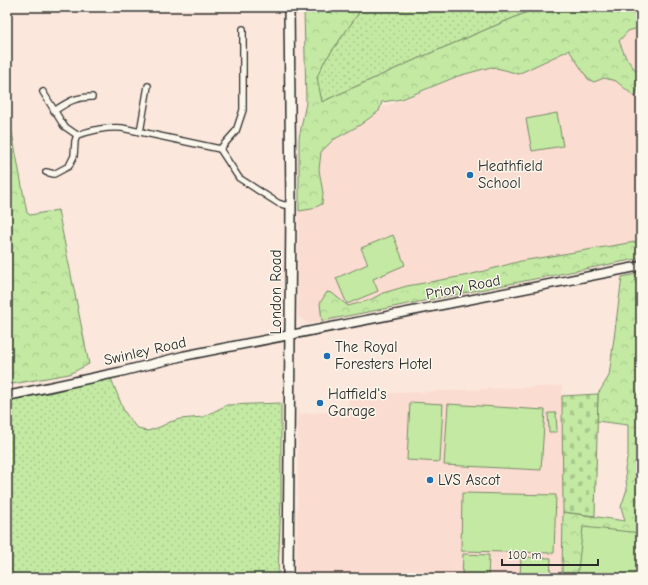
<svg xmlns="http://www.w3.org/2000/svg" width="648" height="585" viewBox="0 0 648 585" font-family="'Comic Neue',sans-serif">
  <style>
    .built { fill: #fbdcd0 }
    .grass { fill: url(#grass-dots); stroke: #778a67 }
    .forest { fill: url(#forest-crowns); stroke: #778a67 }
    .cemetery { fill: url(#cemetery-stones); stroke: #778a67 }
    .garden { fill: #c3e9a3; stroke: #778a67 }
    .lines { fill: none; stroke-linecap: round; stroke-linejoin: round }
    .minor-casing { stroke: #2b2b2b; stroke-width: 8 }
    .secondary-casing { stroke: #2b2b2b; stroke-width: 11 }
    .primary-casing { stroke: #2b2b2b; stroke-width: 12 }
    .minor { stroke: #fbf7ec; stroke-width: 5.5 }
    .secondary { stroke: #fbf7ec; stroke-width: 8 }
    .primary { stroke: #fbf7ec; stroke-width: 9 }
    .poi-dot { fill: #1f6fb2; stroke: #fbf7ec; stroke-width: 1.5 }
    .labels { text-anchor: middle; stroke-width: 3; stroke-linejoin: round; paint-order: stroke }
    .poi-label { font-size: 15px; fill: #2b2b2b; stroke: #fbf7ec; text-anchor: start }
    .street-label { font-size: 15px; fill: #2b2b2b; stroke: #fbf7ec }
  </style>
  <defs>
    <pattern id="grass-dots" width="8" height="8" patternUnits="userSpaceOnUse"><rect width="8" height="8" fill="#c3e9a3"/><path d="M2 2h.1M6 6h.1" fill="none" stroke="#a8c88c" stroke-width="1.8" stroke-linecap="round"/></pattern>
    <pattern id="forest-crowns" width="20" height="18" patternUnits="userSpaceOnUse"><rect width="20" height="18" fill="#c3e9a3"/><path d="M2 6a3 3 0 1 1 6 0M12 15a3 3 0 1 1 6 0" fill="none" stroke="#a8c88c"/></pattern>
    <pattern id="cemetery-stones" width="16" height="16" patternUnits="userSpaceOnUse"><rect width="16" height="16" fill="#c3e9a3"/><path d="M2 7V4a2 2 0 0 1 4 0v3zM10 15v-3a2 2 0 0 1 4 0v3z" fill="#a8c88c"/></pattern>
  </defs>
  <rect width="100%" height="100%" fill="#fbe7dc"/>
  <filter id="ink" filterUnits="userSpaceOnUse"><feTurbulence type="fractalNoise" baseFrequency=".025" numOctaves="2"/><feDisplacementMap in="SourceGraphic" scale="8" xChannelSelector="R" yChannelSelector="G"/><feConvolveMatrix kernelMatrix="1 2 1 2 8 2 1 2 1" color-interpolation-filters="sRGB"/></filter>
  <g filter="url(#ink)">
    <g class="built">
      <polygon points="614,7 641,7 641,258 308,324 298,316 299,138 405,99"/>
      <polygon points="562,386 563,512 562,578 296,578 298,474 298,414 348,410 349,395"/>
    </g>
    <g class="grass">
      <polygon points="363,7 539,7 417,59 337,95 322,102 316,77 324,62"/>
      <polygon points="110,376 124,411 135,426 142,430 148,431 160,427 170,422 180,419 203,417 227,405 281,403 281,500 278,574 256,578 7,578 7,401 54,392"/>
    </g>
    <g class="forest">
      <polygon points="304,7 363,7 324,62 317,77 322,102 337,95 417,59 539,7 641,7 641,27 628,31 619,41 626,58 641,77 641,80 635,97 616,81 604,78 594,82 588,79 569,50 518,74 505,70 491,67 458,76 402,99 382,102 379,111 360,125 333,140 321,152 319,170 323,193 322,204 312,209 299,211 299,138 306,103"/>
      <polygon points="7,106 27,213 30,215 58,210 89,364 69,374 7,385"/>
      <polygon points="641,241 641,258 322,321 320,303 327,292 332,293 348,306 370,300 383,293 407,286 469,275 521,261"/>
      <polygon points="641,273 641,578 562,578 563,512 625,521 621,507 627,489 625,469 628,454 628,425 597,421 598,394 609,376 622,277"/>
    </g>
    <polygon class="cemetery" points="598,394 595,516 563,512 562,396"/>
    <g class="garden">
      <polygon points="557,113 563,146 532,151 526,119"/>
      <polygon points="393,235 405,265 373,279 378,291 347,304 336,278 368,264 361,248"/>
      <polygon points="410,402 443,404 440,462 407,460"/>
      <polygon points="448,404 545,410 541,470 444,465"/>
      <polygon points="548,413 556,413 557,432 549,432"/>
      <polygon points="462,493 556,495 554,553 461,551"/>
      <polygon points="583,527 641,533 641,578 577,578"/>
      <polygon points="463,554 489,555 488,578 462,578"/>
      <polygon points="521,557 551,558 550,578 520,578"/>
    </g>
    <g class="lines">
      <g class="minor-casing">
        <g id="minor">
          <polyline points="43,92 64,126 77,135"/>
          <path d="M54,111c14,-9 21,-14 38,-14"/>
          <polyline points="140,132 148,86"/>
          <path d="M77,135c16,-5 28,-8 45,-7l98,21 19,29 39,25 6,2h7"/>
          <polyline points="220,149 236,131 243,110 243,29"/>
          <polyline points="46,172 54,174 69,166 74,156 75,141 77,135"/>
        </g>
      </g>
      <g class="secondary-casing">
        <polyline id="secondary" points="7,396 120,372 183,356 641,266"/>
      </g>
      <g class="primary-casing">
        <polyline id="primary" points="288,578 291,205 289,7"/>
      </g>
      <use href="#minor" class="minor"/>
      <use href="#secondary" class="secondary"/>
      <use href="#primary" class="primary"/>
    </g>
  </g>
  <g class="poi-dot">
    <circle cx="470" cy="175" r="4"/>
    <circle cx="327" cy="356" r="4"/>
    <circle cx="320" cy="403" r="4"/>
    <circle cx="430" cy="480" r="4"/>
  </g>
  <g class="labels">
    <g class="poi-label">
      <text x="478" y="171">Heathfield<tspan x="478" dy="17">School</tspan></text>
      <text x="335" y="352">The Royal<tspan x="335" dy="17">Foresters Hotel</tspan></text>
      <text x="328" y="399">Hatfield's<tspan x="328" dy="17">Garage</tspan></text>
      <text x="438" y="485">LVS Ascot</text>
    </g>
    <g class="street-label">
      <text transform="translate(463 287) rotate(-11)" y="5">Priory Road</text>
      <text transform="translate(276 292) rotate(-90)" y="5">London Road</text>
      <text transform="translate(145 351) rotate(-13)" y="5">Swinley Road</text>
    </g>
  </g>
  <rect width="648" height="585" fill="none" stroke="#fbf7ec" stroke-width="24"/>
  <rect x="12" y="12" width="624" height="561" fill="none" stroke="#2b2b2b" stroke-width="1.5" filter="url(#ink)"/>
  <path d="M502 559v6h96v-6" fill="none" stroke="#2b2b2b" stroke-width="2"/>
  <text x="508" y="559" font-size="12" fill="#2b2b2b" stroke="#fbf7ec" stroke-width="3" paint-order="stroke">100 m</text>
</svg>
